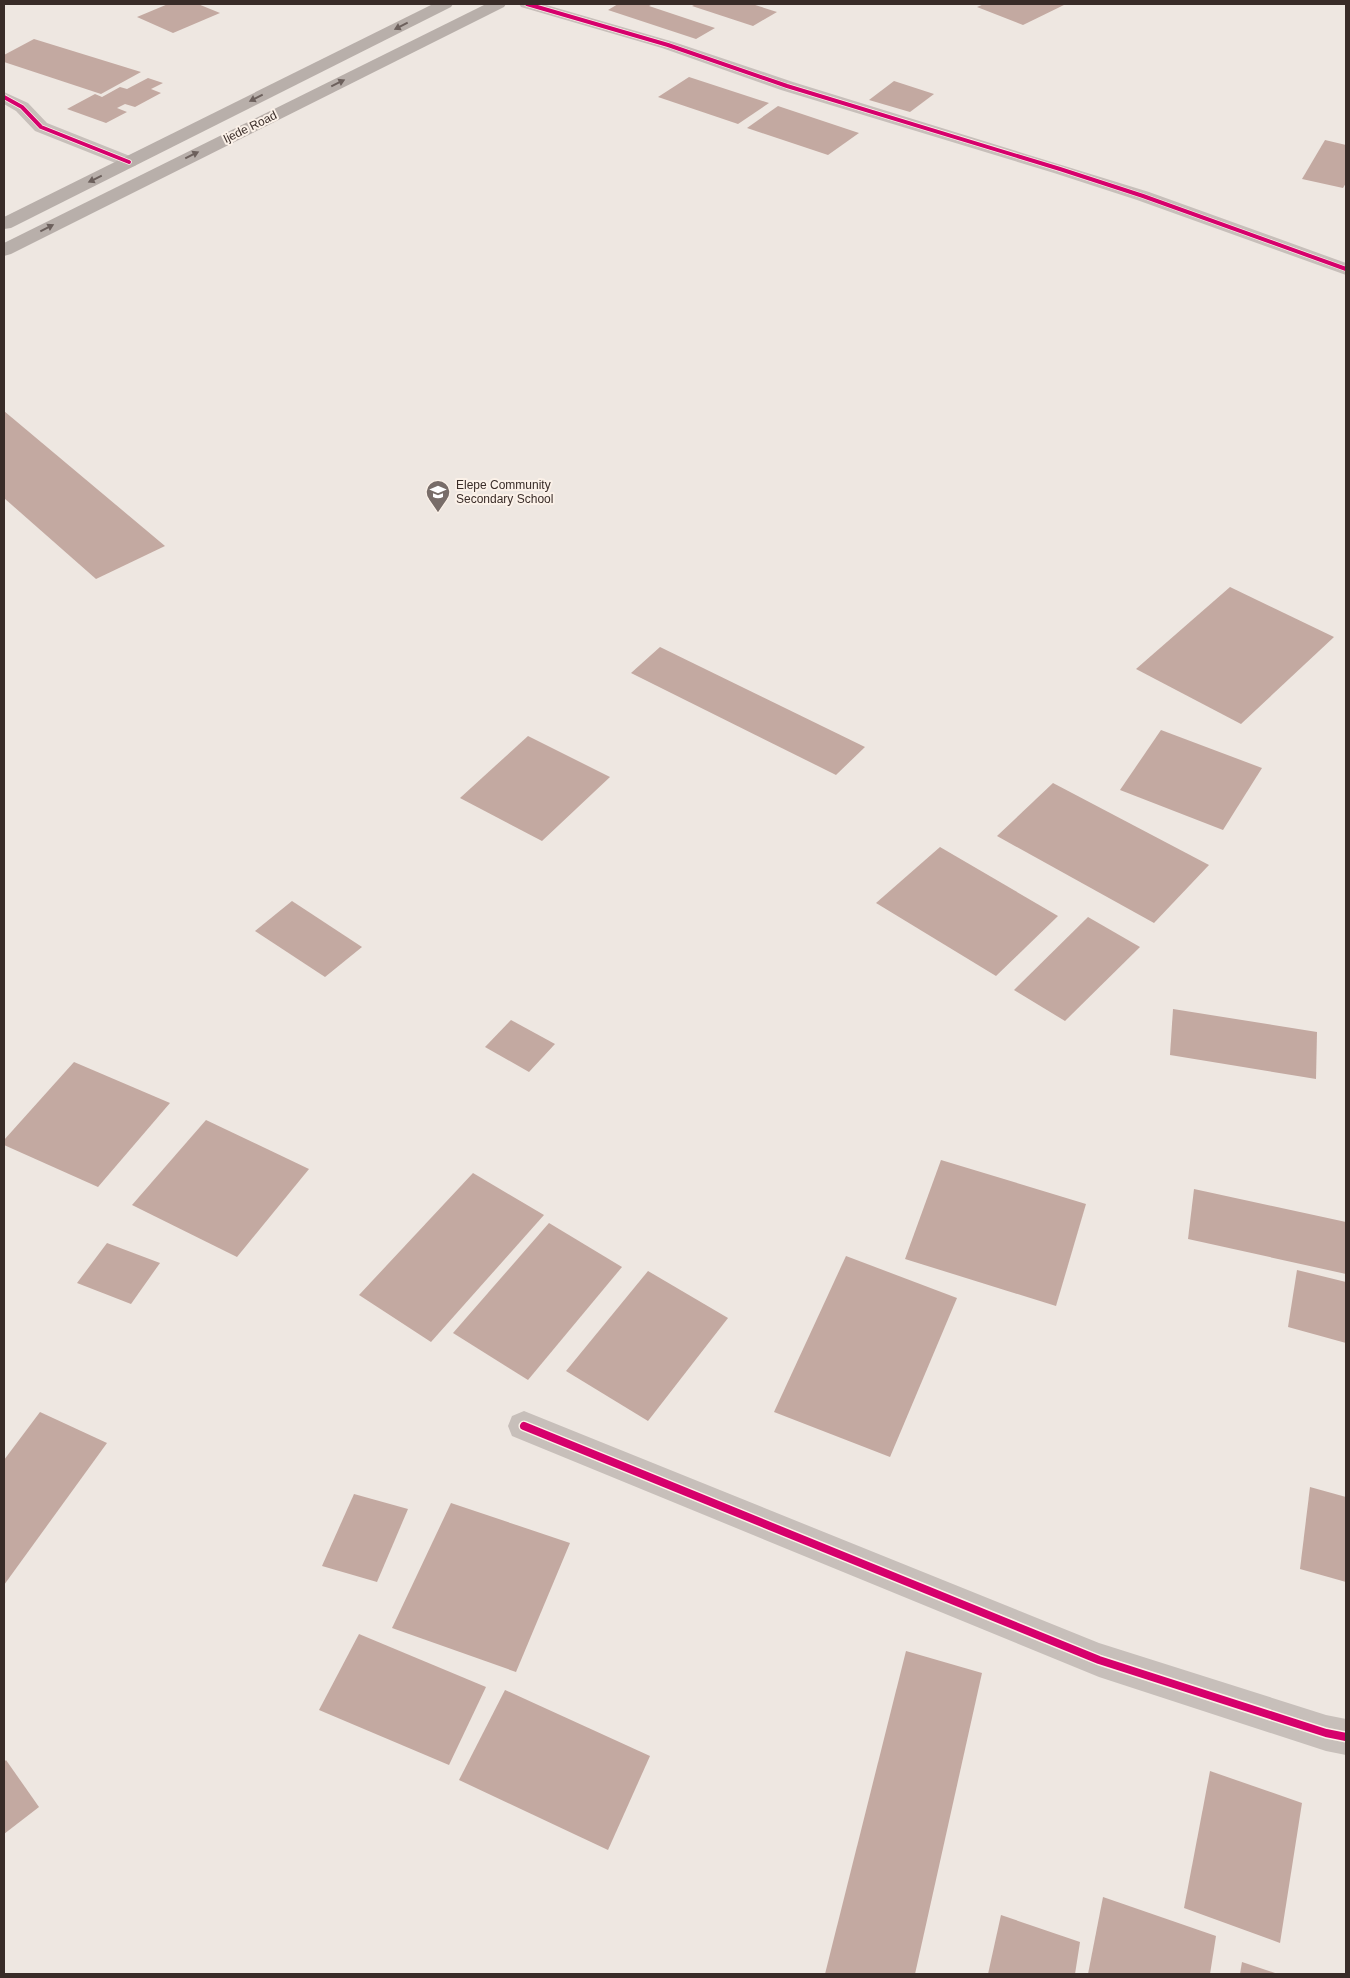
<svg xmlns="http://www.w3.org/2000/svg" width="1350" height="1978" viewBox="0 0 1350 1978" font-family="Arial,sans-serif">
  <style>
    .building { fill: #c3a9a1 }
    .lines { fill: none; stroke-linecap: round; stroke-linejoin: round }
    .street { fill: #c7bfba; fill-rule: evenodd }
    .secondary { fill: #b8afaa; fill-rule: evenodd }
    .cycleway-far1-casing { stroke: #fbf1e8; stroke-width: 5.5 }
    .cycleway-casing { stroke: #fbf1e8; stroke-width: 11 }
    .cycleway-far1 { stroke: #d6006c; stroke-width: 4 }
    .cycleway { stroke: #d6006c; stroke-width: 8 }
    .oneway { fill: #6c605c }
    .labels { text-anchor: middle; stroke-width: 4; stroke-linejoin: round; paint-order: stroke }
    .far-street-label { font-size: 12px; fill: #392c28; stroke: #fbf1e8 }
    .far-poi-label { font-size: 12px; fill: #392c28; stroke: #fbf1e8; text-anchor: start }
  </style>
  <rect width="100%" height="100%" fill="#eee7e1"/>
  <g class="building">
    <polygon points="168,4 198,4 220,13 173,33 137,17"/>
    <polygon points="618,4 653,4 649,6 715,28 696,39 608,10"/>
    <polygon points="696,4 752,4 777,12 753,26 692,6"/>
    <polygon points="984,4 1066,4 1023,25 977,7"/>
    <polygon points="34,39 141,72 101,94 4,62 4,55"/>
    <polygon points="689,77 769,103 738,124 658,97"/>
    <polygon points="148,78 163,83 151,89 161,93 135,107 125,104 117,108 127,112 106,123 67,109 95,94 102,97 120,87 127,89"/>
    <polygon points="894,81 934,94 910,112 869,100"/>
    <polygon points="778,106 859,133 828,155 747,128"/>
    <polygon points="1325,140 1346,145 1346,183 1343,188 1302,179"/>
    <polygon points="4,411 165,546 96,579 4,498"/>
    <polygon points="1230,587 1334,637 1241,724 1136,669"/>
    <polygon points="660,647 865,747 836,775 631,673"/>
    <polygon points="1161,730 1262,768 1223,830 1120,790"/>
    <polygon points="528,736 610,777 542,841 460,798"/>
    <polygon points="1053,783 1209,865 1154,923 997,836"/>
    <polygon points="940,847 1058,916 996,976 876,903"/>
    <polygon points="292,901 362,947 325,977 255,931"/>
    <polygon points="1088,917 1140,947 1065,1021 1014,990"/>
    <polygon points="1173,1009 1317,1032 1316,1079 1170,1055"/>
    <polygon points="511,1020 555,1044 529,1072 485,1047"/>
    <polygon points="74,1062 170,1103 98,1187 4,1145 4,1140"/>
    <polygon points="206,1120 309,1169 237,1257 132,1205"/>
    <polygon points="941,1160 1086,1204 1056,1306 905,1259"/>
    <polygon points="473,1173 544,1215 431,1342 359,1295"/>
    <polygon points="1194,1189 1346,1222 1346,1274 1188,1239"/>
    <polygon points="549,1223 622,1267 528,1380 453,1333"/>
    <polygon points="107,1243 160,1263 131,1304 77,1283"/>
    <polygon points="846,1256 957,1298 890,1457 774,1412"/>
    <polygon points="1297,1270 1346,1282 1346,1343 1288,1327"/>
    <polygon points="648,1271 728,1318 648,1421 566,1371"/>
    <polygon points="40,1412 107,1443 4,1585 4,1460"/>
    <polygon points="1310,1487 1346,1497 1346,1582 1300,1569"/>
    <polygon points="354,1494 408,1509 377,1582 322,1566"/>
    <polygon points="451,1503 570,1543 516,1672 392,1628"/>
    <polygon points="359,1634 486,1687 449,1765 319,1710"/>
    <polygon points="906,1651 982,1673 915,1974 825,1974"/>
    <polygon points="505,1690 650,1756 608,1850 459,1780"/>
    <polygon points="6,1760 39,1807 4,1834 4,1762"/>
    <polygon points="1210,1771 1302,1803 1280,1943 1184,1908"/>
    <polygon points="1103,1897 1216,1936 1210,1974 1088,1974"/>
    <polygon points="1001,1915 1080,1942 1075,1974 988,1974"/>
    <polygon points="1242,1962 1278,1974 1240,1974"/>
  </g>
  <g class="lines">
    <g class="street">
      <polygon points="519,4 543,4 674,42 793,82 1149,192 1346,263 1346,275 1137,200 1054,173 781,90 662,48 521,7"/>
      <polygon points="4,92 28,103 47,123 135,158 138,162 135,166 129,167 123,166 35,131 16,111 4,104"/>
      <polygon points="524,1411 1099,1643 1326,1715 1346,1719 1346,1755 1326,1751 1099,1677 512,1436 508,1426 512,1416"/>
    </g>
    <g class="secondary">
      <polygon points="433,4 453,4 451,7 11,228 4,229 4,217"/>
      <polygon points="486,4 506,4 504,7 11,254 4,256 4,243"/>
    </g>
    <g class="cycleway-far1-casing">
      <g id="cycleway-far1">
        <polyline points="527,4 668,45 787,86 1060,169 1143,196 1346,269"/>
        <polyline points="4,97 22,107 41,127 129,162"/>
      </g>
    </g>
    <g class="cycleway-casing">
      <polyline id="cycleway" points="524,1426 1099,1660 1326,1733 1346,1737"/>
    </g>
    <use href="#cycleway-far1" class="cycleway-far1"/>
    <use href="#cycleway" class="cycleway"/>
  </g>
  <defs><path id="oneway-solid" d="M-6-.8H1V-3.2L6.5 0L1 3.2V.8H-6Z" transform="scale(1.25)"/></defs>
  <g class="oneway">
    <use href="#oneway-solid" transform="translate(401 26) rotate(153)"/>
    <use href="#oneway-solid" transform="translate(338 83) rotate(-26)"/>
    <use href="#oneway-solid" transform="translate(256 98) rotate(153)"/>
    <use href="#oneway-solid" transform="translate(192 155) rotate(-26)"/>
    <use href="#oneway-solid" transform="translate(95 179) rotate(154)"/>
    <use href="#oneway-solid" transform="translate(47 228) rotate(-27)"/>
  </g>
  <defs>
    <g id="school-pin" transform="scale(1.25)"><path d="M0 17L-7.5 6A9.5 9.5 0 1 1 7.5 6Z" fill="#786d69" stroke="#fbf1e8"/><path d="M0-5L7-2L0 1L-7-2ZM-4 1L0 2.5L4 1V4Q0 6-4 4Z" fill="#fff"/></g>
  </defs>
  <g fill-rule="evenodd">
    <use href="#school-pin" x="438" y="492"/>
  </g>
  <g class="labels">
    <g class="far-street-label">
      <text transform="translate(250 127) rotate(-26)" y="4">Ijede Road</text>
    </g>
    <g class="far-poi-label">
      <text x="456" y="489">Elepe Community<tspan x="456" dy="14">Secondary School</tspan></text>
    </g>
  </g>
  <rect width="1350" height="1978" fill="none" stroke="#392c28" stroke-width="10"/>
</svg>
